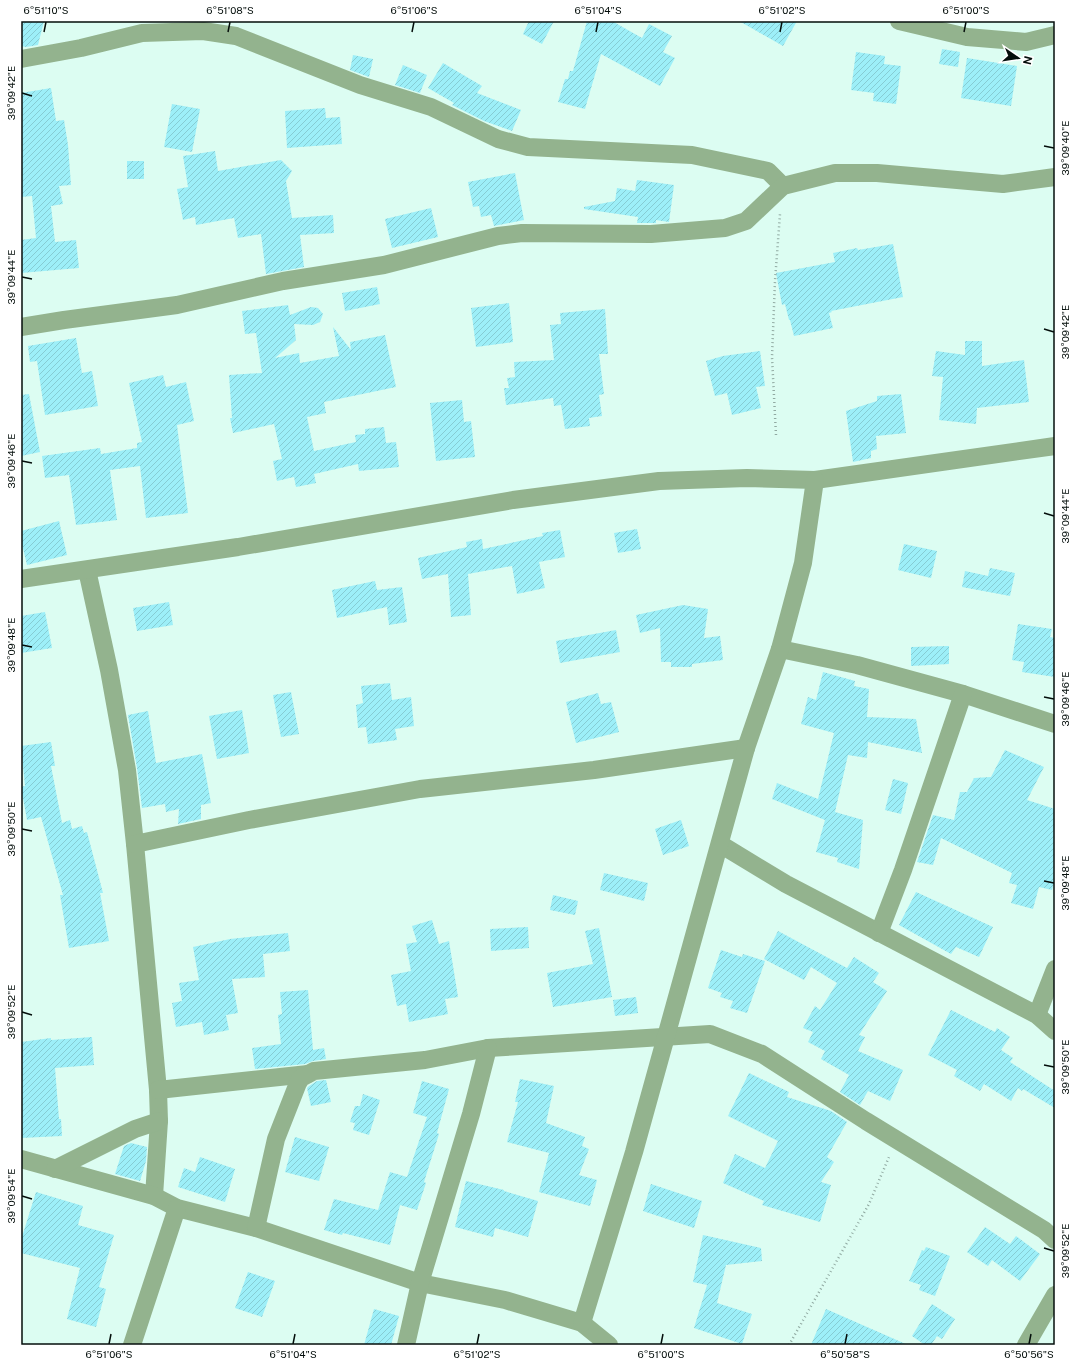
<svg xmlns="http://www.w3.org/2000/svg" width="1076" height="1366" viewBox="0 0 1076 1366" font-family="'Public Sans',sans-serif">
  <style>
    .building { fill: url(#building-hatch) }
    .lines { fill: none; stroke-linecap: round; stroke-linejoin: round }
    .path { stroke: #91aaa2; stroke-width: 2.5; stroke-dasharray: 1 3; stroke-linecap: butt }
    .minor { stroke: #93b38e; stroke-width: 18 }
    .ticks { fill: none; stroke: #040e0b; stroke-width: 1.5 }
    .neatline { fill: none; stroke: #040e0b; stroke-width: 1.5 }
    .ticks-label { font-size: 10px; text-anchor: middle; fill: #040e0b }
  </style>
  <defs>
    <pattern id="building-hatch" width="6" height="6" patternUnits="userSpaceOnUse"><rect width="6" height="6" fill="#9deff8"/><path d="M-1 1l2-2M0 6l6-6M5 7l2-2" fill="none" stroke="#86ccd3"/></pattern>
  </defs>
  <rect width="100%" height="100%" fill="#dcfdf2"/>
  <g class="building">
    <polygon points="21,21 44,21 38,45 26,47 21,46"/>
    <polygon points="529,21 554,21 542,44 523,34"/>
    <polygon points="587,21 612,21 642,38 649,24 672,36 663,52 675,58 660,86 601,54 585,109 558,102 565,79 568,79 570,71 573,71"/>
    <polygon points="739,21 797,21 783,46"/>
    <polygon points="942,49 960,52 958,67 939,64"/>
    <polygon points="856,52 885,56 884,64 901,66 896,104 873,101 874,93 851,90"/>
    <polygon points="353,55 373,59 369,77 350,70"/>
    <polygon points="967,58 1017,66 1011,106 961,98"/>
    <polygon points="443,63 482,86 477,93 521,110 512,131 484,121 452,105 454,103 428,88"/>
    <polygon points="403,65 427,75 420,93 395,85"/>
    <polygon points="51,88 56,121 64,120 68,145 71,185 59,186 63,204 51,206 55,242 76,240 79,268 21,273 21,240 36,238 32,196 21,197 21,93"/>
    <polygon points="172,104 200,109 192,152 164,147"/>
    <polygon points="325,108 326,118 340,117 342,144 287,148 285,111"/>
    <polygon points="215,151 218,171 281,160 292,171 286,181 292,218 333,215 334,233 300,235 304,267 266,274 261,234 238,238 234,218 196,225 195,217 183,220 177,189 188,187 183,156"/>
    <rect x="127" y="161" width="17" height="18"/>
    <polygon points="515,173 524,220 494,226 491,215 481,217 479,206 473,207 468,182"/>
    <polygon points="637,180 674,185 669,222 656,220 656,223 637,223 638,217 584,209 584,207 615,201 617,188 635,191"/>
    <polygon points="431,208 438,237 392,248 385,219"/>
    <polygon points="893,244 903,297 831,311 832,312 829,313 833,328 794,336 790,320 789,320 785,304 782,305 776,273 835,262 833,253 857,248 858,250"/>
    <polygon points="377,287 380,304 345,311 342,293"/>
    <polygon points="509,303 513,342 476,347 471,308"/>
    <polygon points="288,305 290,315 311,307 318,308 323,314 320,322 313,325 294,324 296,340 275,358 299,353 300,363 339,356 333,327 351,350 350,342 385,335 396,387 324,402 326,413 307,417 314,451 356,442 355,435 365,434 365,429 384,427 386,443 396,442 399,467 359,471 358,464 314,474 316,483 296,487 294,477 277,481 273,461 282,459 274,424 233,433 230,418 232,418 229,375 262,373 256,333 245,334 242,311"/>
    <polygon points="605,309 608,354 599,354 604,394 599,395 602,416 589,418 590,426 565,429 561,405 554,406 553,398 506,405 504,388 509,388 507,378 515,377 514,362 554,360 550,325 561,324 560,313"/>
    <polygon points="76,338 82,373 92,371 98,406 45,415 37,361 30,362 28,346"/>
    <polygon points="965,341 982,341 982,366 1024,360 1029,402 977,408 976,424 939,420 943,377 932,376 936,351 965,355"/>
    <polygon points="760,351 765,386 756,387 761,408 732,415 727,393 715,396 706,361 723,356"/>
    <polygon points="163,375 166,387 186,382 194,421 177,425 188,513 146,518 140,466 110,470 117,520 76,525 69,475 45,478 42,456 100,448 101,454 137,448 137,443 142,442 129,383"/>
    <polygon points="29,394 40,452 21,456 21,395"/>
    <polygon points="901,394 906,433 876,436 877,449 871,451 871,458 853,462 846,411 877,401 877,396"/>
    <polygon points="462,400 464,422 471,421 475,457 436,461 430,403"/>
    <polygon points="59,521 67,555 27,565 21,540 21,531"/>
    <polygon points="637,529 641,549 618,553 614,533"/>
    <polygon points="560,530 565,557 539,562 545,588 517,594 512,566 468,574 471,615 451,617 448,574 422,579 418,558 467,547 466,542 482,539 483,549 543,536 542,533"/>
    <polygon points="904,544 937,551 931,578 898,570"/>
    <polygon points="990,568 1015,573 1010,596 962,587 965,571 988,576"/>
    <polygon points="375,581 377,590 402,587 407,622 389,625 387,607 337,618 332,590"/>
    <polygon points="169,602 173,625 137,631 133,608"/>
    <polygon points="683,605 708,609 704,638 720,636 723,660 692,664 692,667 671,667 671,662 661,662 660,628 640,633 636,615"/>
    <polygon points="45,612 52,648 21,653 21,616"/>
    <polygon points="1018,624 1052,629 1050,637 1055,638 1055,677 1022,672 1024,662 1012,660"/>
    <polygon points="616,630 620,652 560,663 556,641"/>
    <polygon points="949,646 949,664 911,666 911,647"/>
    <polygon points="823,672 855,681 854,686 869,689 867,717 916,719 922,753 868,742 867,758 848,755 835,812 863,820 859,869 837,862 838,858 816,852 825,820 772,799 777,783 818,799 834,733 801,724 808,697 816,700"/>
    <polygon points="390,683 392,700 411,697 414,726 395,729 397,740 368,744 366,727 358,728 356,705 363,703 361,686"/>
    <polygon points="291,692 299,734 281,737 273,695"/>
    <polygon points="598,693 601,704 611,702 619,732 576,743 566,702"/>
    <polygon points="242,710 249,753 217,759 209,716"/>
    <polygon points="148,711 156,763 202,754 211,803 201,805 201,819 178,824 179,809 166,812 165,804 142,808 137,768 128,715"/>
    <polygon points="51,742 55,766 51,766 62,823 70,820 72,829 82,826 84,833 87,832 103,893 100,893 109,941 69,948 60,895 63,895 41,817 27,820 21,787 25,786 21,746"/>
    <polygon points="1005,750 1044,767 1027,800 1055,809 1055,878 1052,890 1039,887 1033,909 1011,903 1017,885 1009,883 1012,873 941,838 933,865 917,862 933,815 954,820 960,792 967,792 974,778 991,777"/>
    <polygon points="893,779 908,783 901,814 885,810"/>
    <polygon points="681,820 689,846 663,855 655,829"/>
    <polygon points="604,873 648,883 644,901 600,890"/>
    <polygon points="916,892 993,927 979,957 956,947 951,954 899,925"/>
    <polygon points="553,895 578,901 575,915 550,910"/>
    <polygon points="432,920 439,944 449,941 458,997 445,999 448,1014 409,1022 406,1004 397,1006 391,975 411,971 406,944 417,942 412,926"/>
    <polygon points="528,927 529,948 491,951 490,929"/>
    <polygon points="599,928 612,997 553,1007 547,973 593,964 585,931"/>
    <polygon points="778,931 847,968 854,957 879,973 873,982 887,991 859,1035 865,1037 858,1051 903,1070 890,1101 868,1091 860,1105 840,1092 849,1075 821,1059 825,1051 808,1042 813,1032 803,1028 815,1006 820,1010 837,983 811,967 804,980 764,959"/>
    <polygon points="288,933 290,951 263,954 265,977 232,979 238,1013 226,1015 229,1030 204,1035 202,1022 176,1027 172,1003 182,1001 179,983 199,980 193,947 230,939"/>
    <polygon points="721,950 742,957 743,954 765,961 747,1013 730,1008 733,1001 720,997 722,993 708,988"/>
    <polygon points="308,990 313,1050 324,1048 326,1059 313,1061 305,1064 255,1069 252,1048 281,1044 278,1015 282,1014 280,992"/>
    <polygon points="636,997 638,1013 615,1016 613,1000"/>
    <polygon points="951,1010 995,1032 997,1028 1010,1037 1001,1050 1013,1058 1010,1062 1055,1091 1055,1108 1023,1089 1022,1091 1018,1088 1011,1101 984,1084 980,1091 954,1076 957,1070 928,1055"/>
    <polygon points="92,1037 94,1065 55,1068 59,1119 61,1119 62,1136 21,1138 21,1042 51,1038 51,1040"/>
    <polygon points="749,1073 789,1092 787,1097 831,1111 847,1122 827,1157 834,1162 821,1182 831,1185 820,1222 762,1205 764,1201 723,1183 735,1154 765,1168 778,1141 728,1116"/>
    <polygon points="520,1079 554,1086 546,1123 585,1137 582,1146 589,1149 579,1175 597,1180 590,1206 539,1192 549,1153 507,1142 518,1102 515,1102"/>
    <polygon points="326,1080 331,1102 311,1106 307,1088 309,1086 317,1081"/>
    <polygon points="422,1081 449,1089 437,1133 439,1134 424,1182 426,1183 417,1210 400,1205 390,1245 343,1233 342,1235 324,1230 334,1199 378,1210 390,1172 407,1177 427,1117 413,1113"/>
    <polygon points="363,1094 380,1100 369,1135 353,1130 355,1123 350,1122 355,1106 360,1106"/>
    <polygon points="295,1137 329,1147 319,1181 285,1172"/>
    <polygon points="131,1143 147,1147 146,1161 140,1181 115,1174 124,1146"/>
    <polygon points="200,1157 235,1169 225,1202 178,1187 184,1168 195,1172"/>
    <polygon points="466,1181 504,1190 504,1191 538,1201 528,1237 495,1228 493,1237 455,1227"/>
    <polygon points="651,1184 702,1201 694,1228 643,1211"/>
    <polygon points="36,1192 83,1206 78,1225 114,1235 99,1287 106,1289 96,1327 67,1319 80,1268 21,1253 21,1240"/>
    <polygon points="985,1227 1010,1244 1016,1236 1040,1254 1020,1281 992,1260 988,1266 967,1252"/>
    <polygon points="703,1235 761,1248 762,1261 726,1265 717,1303 752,1314 742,1344 694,1328 707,1285 693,1282"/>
    <polygon points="926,1247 950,1256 935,1296 919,1290 921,1285 909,1281 922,1250 924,1251"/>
    <polygon points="248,1272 275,1281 262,1317 235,1308"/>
    <polygon points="932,1304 955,1319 942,1339 937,1336 931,1345 925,1345 912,1336"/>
    <polygon points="374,1309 399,1316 391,1345 364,1345"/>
    <polygon points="826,1309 908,1345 811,1345"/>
  </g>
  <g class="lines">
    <g class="path">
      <polyline points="776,435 772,357 775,281 780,214"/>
      <polyline points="789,1345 869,1204 889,1157"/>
    </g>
    <g class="minor">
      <polyline points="899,21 967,37 1026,42 1055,35"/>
      <polyline points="21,59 81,48 142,33 203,31 236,36 360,85 431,107 498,139 528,147 692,155 768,171 783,186"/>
      <polyline points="21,327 64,320 177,305 283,281 384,265 498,236 522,233 651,234 725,228 746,221 783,186 835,173 877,173 1003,184 1055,177"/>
      <polyline points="87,570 109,670 127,770 135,844 158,1090 159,1121 154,1196"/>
      <polyline points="21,579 238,547 513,500 659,481 747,478 815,480 1055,446"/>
      <polyline points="780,649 857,665 963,694 1055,724"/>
      <polyline points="135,844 249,820 420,789 594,770 746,748"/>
      <polyline points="720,844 786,884 1037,1015 1055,1031"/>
      <polyline points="879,933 903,870 963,694"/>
      <polyline points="1037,1015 1055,969"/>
      <polyline points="158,1090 308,1074"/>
      <polyline points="21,1159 154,1196 177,1208 256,1228 420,1283 505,1300 582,1323 609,1345"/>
      <polyline points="55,1169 135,1129 159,1121"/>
      <polyline points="256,1228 276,1139 298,1083 301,1078 314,1071 425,1060 488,1048 710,1034 762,1054 866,1121 1044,1230 1055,1240"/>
      <polyline points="582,1323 634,1152 746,748 780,649 803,563 815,480"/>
      <polyline points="132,1345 177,1208"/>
      <polyline points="406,1345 420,1283 471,1114 488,1048"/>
      <polyline points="1026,1345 1055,1295"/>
    </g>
  </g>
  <path class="ticks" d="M44,32l2,-10M228,32l2,-10M412,32l2,-10M596,32l2,-10M780,32l2,-10M964,32l2,-10M22,93l10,3M1044,146l10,2M22,277l10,2M1044,329l10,3M22,461l10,2M1044,513l10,3M22,645l10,2M1044,697l10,2M22,829l10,2M1044,881l10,2M22,1012l10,3M1044,1065l10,2M22,1196l10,3M1044,1248l10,3M109,1344l2,-10M293,1344l2,-10M477,1344l2,-10M661,1344l2,-10M845,1344l2,-10M1029,1344l2,-10"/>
  <rect width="1076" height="1366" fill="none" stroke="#ffffff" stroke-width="44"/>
  <g transform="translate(1018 58) rotate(103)" stroke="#ffffff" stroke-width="3" paint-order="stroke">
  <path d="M0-3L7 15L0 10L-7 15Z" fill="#040e0b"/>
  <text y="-6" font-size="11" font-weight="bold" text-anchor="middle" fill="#040e0b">N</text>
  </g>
  <rect x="22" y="22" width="1032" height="1322" class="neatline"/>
  <g class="ticks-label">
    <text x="46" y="14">6°51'10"S</text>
    <text x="230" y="14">6°51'08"S</text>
    <text x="414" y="14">6°51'06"S</text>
    <text x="598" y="14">6°51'04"S</text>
    <text x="782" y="14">6°51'02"S</text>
    <text x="966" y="14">6°51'00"S</text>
    <text transform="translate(11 93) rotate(-90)" y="4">39°09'42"E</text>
    <text transform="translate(1065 148) rotate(-90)" y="4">39°09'40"E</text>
    <text transform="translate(11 277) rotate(-90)" y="4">39°09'44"E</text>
    <text transform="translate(1065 332) rotate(-90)" y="4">39°09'42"E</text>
    <text transform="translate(11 461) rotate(-90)" y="4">39°09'46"E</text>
    <text transform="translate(1065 516) rotate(-90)" y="4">39°09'44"E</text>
    <text transform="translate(11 645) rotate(-90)" y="4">39°09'48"E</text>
    <text transform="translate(1065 699) rotate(-90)" y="4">39°09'46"E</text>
    <text transform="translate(11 829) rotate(-90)" y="4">39°09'50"E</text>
    <text transform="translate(1065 883) rotate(-90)" y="4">39°09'48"E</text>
    <text transform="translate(11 1012) rotate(-90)" y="4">39°09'52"E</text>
    <text transform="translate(1065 1067) rotate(-90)" y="4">39°09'50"E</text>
    <text transform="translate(11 1196) rotate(-90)" y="4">39°09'54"E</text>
    <text transform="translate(1065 1251) rotate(-90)" y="4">39°09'52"E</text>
    <text x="109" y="1358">6°51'06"S</text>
    <text x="293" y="1358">6°51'04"S</text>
    <text x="477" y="1358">6°51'02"S</text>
    <text x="661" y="1358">6°51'00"S</text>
    <text x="845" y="1358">6°50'58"S</text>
    <text x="1029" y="1358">6°50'56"S</text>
  </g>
</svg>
